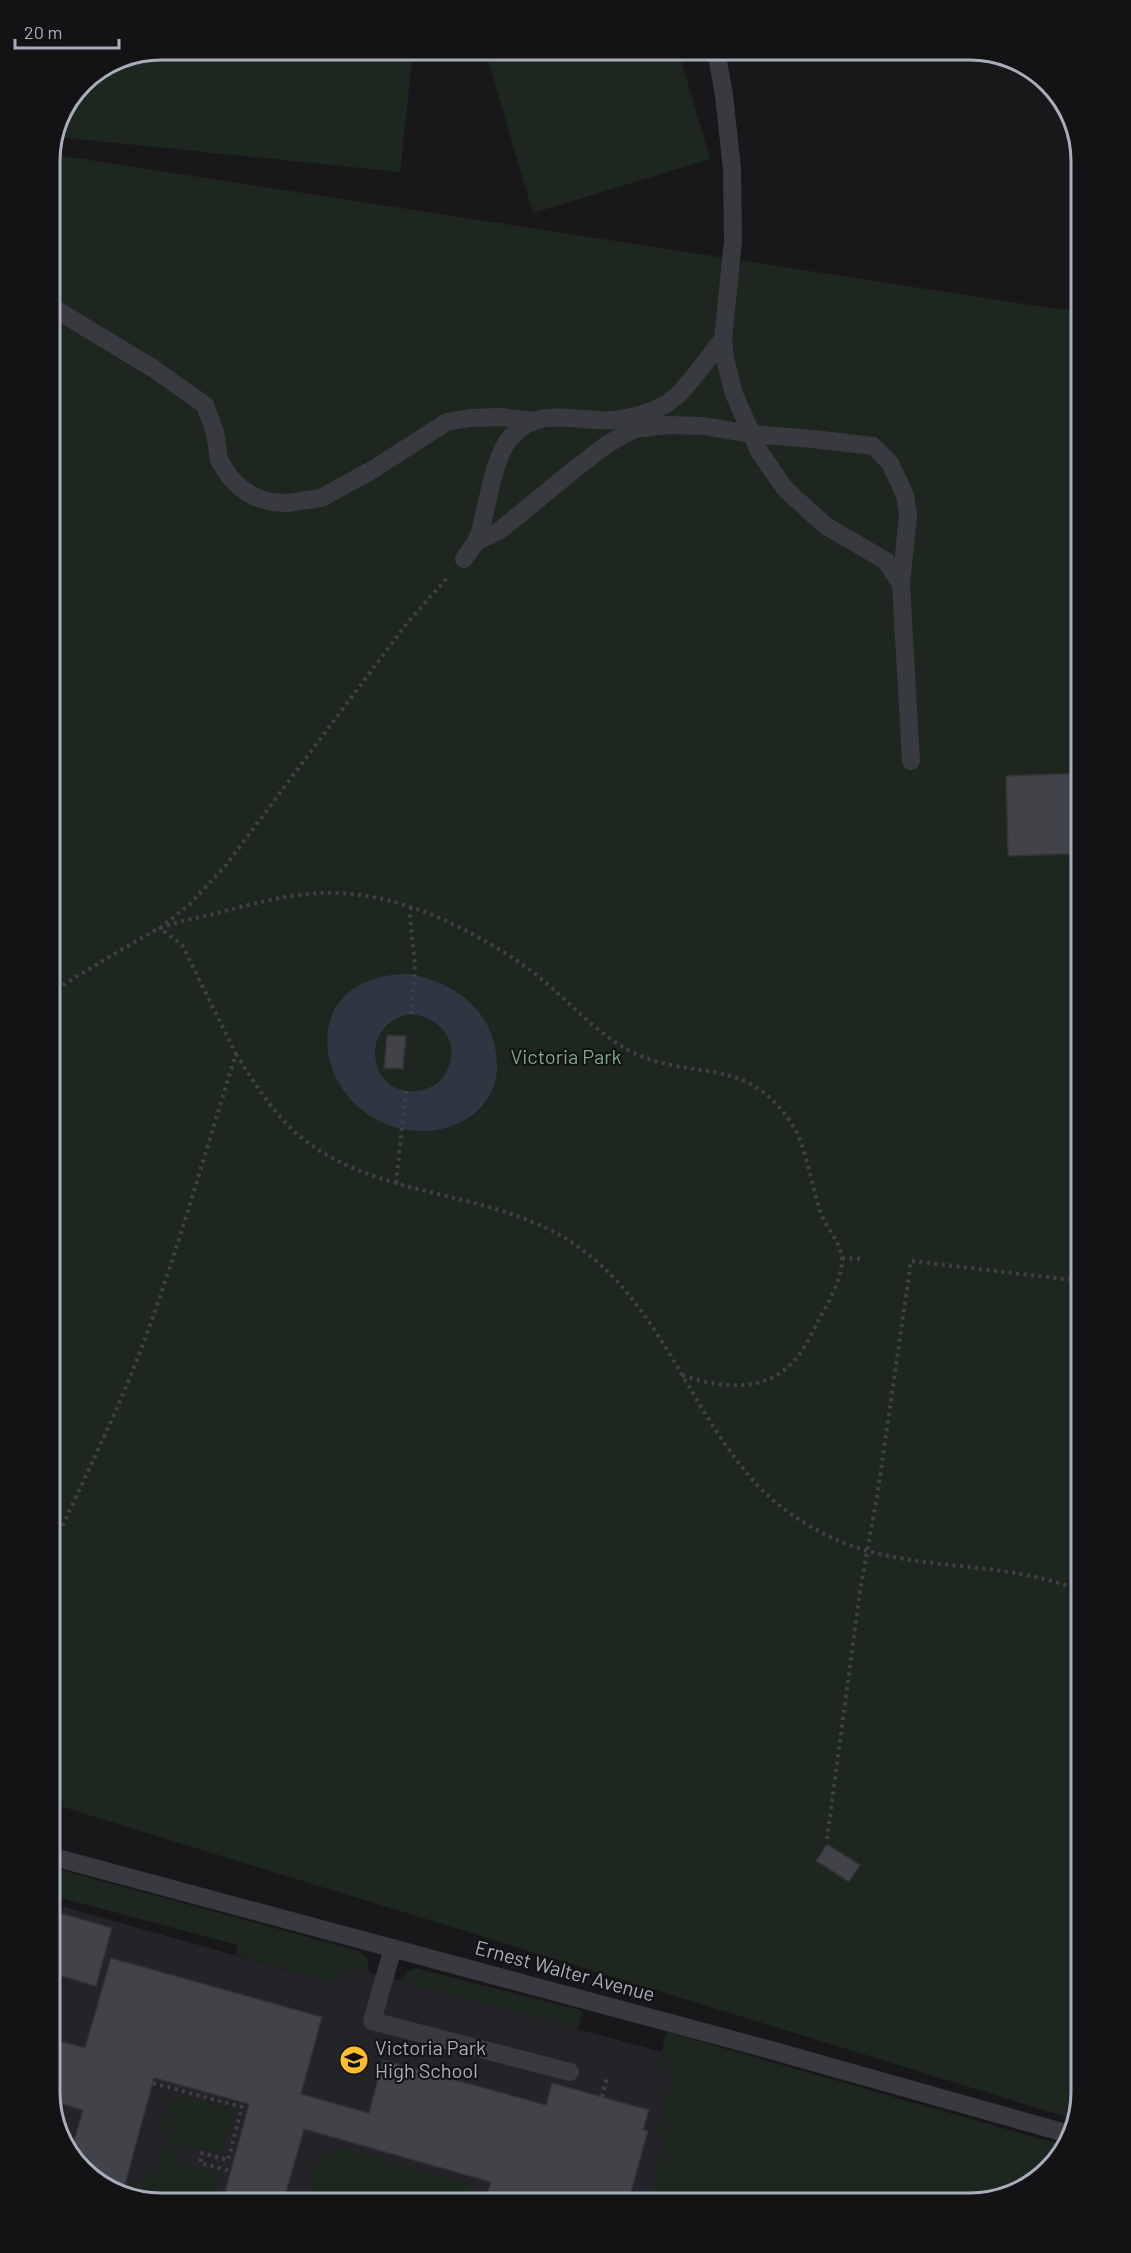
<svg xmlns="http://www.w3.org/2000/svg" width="1131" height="2253" viewBox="0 0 1131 2253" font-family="Barlow,sans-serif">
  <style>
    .built { fill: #242428 }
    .green { fill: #1e271f }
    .water { fill: #2d3741; fill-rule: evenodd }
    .building { fill: #424348; stroke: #323237; stroke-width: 1.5 }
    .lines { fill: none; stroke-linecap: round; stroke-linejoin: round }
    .path { stroke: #3f4147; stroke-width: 4; stroke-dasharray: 3 4.5; stroke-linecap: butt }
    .lane { stroke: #393a40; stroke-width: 18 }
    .labels { text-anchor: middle; stroke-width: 4.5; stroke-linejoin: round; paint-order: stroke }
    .park-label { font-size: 20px; fill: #7fa982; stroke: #131316 }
    .street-label { font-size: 20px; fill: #a9aebc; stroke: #131316 }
    .poi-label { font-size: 20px; fill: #a9aebc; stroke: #131316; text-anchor: start }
    .rim { fill: none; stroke: #a9aebc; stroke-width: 3 }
  </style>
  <rect width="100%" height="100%" fill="#18181b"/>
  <polygon class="built" points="50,1903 326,1981 354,1968 662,2052 657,2068 1041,2171 1012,2195 970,2203 154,2203 93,2181 58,2134 50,2092"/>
  <g class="green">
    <polygon points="161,50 413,50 400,172 58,137 82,82 119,58"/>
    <polygon points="485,50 678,50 710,159 533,213"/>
    <polygon points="50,154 1050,308 1081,310 1081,2092 1073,2119 50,1803"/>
    <polygon points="50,1867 359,1951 367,1958 370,1972 354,1968 326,1981 236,1955 238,1945 50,1895"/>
    <polygon points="415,1968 583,2011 578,2029 401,1981 408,1972"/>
    <polygon points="667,2032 1065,2146 1062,2154 1012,2195 970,2203 647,2203 665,2136 657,2133 673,2073 657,2068"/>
    <path d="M180,2095l54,14 -12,46 -33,-10 -8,2 -3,8 2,4 3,3 36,11 -8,30h-28l-45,-13 9,-16 9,-2 12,-39 -7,-2c5,-17 -3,-28 18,-33z"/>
    <polygon points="335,2146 468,2183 472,2194 480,2203 306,2203 318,2156 328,2154"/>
  </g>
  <path class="water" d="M408,974c50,8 89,40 89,93 0,19 -9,35 -23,47 -13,10 -30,16 -46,17 -111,4 -148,-156 -20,-157zM411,1014c33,4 52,32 33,62 -5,8 -13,12 -22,14 -52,12 -68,-66 -11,-76z"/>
  <g class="building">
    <polygon points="1081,773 1081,879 1071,879 1070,854 1008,856 1006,776"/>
    <polygon points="387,1035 406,1036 403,1069 384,1068"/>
    <polygon points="827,1844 860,1865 849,1882 816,1861"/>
    <polygon points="50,1910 112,1928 96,1986 50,1973"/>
    <polygon points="111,1958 322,2017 301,2094 369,2113 383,2060 546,2105 552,2083 649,2110 643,2130 648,2131 628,2203 484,2203 491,2182 304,2129 283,2203 222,2203 249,2104 154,2078 123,2192 93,2181 71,2151 83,2110 51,2101 50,2092 50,2038 85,2048"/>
  </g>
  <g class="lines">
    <g class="path">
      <polyline points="411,907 410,917 415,965 411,1014"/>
      <path d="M50,993c26,-16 52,-32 78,-47 11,-6 21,-13 32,-18 20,-8 44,-11 65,-17 35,-9 72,-19 108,-18 68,1 131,33 186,69 39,26 68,65 109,88 61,33 114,2 162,71 18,27 20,62 31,92 6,17 22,31 21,50 -2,19 -13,39 -23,56 -6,12 -13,26 -21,37 -29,38 -76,33 -117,19"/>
      <path d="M236,1054c18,28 36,58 61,80 82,70 202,52 287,117 74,56 104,151 162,221 20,26 49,47 78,62 79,41 176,23 257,57"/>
      <polyline points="396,1183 406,1091"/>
      <polyline points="842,1258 863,1259"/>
      <path d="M50,1553c27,-59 56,-118 81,-178 42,-105 71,-214 105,-321l-54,-109 -22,-17 30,-24 36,-39 181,-242 41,-46"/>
      <polyline points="827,1839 860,1591 878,1491 911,1261 1081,1281"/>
      <polyline points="153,2083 242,2107 228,2160 202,2153 200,2163 231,2171"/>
      <polyline points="602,2097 607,2077"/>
    </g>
    <g class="lane">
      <polyline points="716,50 724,95 732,169 733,241 723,339 725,359 734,394 759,451 785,489 826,526 886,561 901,584 911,761"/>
      <polyline points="50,306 154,369 205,405 215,432 219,460 229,476 242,489 255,497 271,502 287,503 321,498 372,470 447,422 470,418 500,417 534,421"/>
      <polyline points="476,542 499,531 575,469 606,445 634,429 668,425 704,426 751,434 813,439 873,446 890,463 905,495 908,516 901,584"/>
      <path d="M464,559l12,-17 4,-10c7,-25 14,-77 31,-95 29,-33 66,-14 103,-17 17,-2 37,-7 52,-16 18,-10 43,-48 57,-65"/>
      <polyline points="50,1856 767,2049 1069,2134"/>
      <polyline points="393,1948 372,2021 570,2072"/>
    </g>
  </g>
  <defs>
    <g id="school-disc" transform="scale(1.5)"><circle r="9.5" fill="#ffbd2c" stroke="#131316"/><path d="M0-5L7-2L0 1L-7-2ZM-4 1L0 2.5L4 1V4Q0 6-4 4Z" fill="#111"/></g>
  </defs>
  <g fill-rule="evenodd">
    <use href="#school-disc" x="354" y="2060"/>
  </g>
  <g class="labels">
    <g class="park-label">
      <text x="566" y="1064">Victoria Park</text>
    </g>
    <g class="street-label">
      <text transform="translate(565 1971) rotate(15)" y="7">Ernest Walter Avenue</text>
    </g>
    <g class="poi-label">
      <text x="375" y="2055">Victoria Park<tspan x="375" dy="23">High School</tspan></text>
    </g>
  </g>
  <path d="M0 0H1131V2253H0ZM161 60H970A101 101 0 0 1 1071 161V2092A101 101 0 0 1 970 2193H161A101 101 0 0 1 60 2092V161A101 101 0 0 1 161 60Z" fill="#131316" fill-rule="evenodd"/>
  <path class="rim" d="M161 60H970A101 101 0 0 1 1071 161V2092A101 101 0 0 1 970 2193H161A101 101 0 0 1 60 2092V161A101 101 0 0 1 161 60Z"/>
  <path d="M15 39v9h104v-9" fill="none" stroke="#a9aebc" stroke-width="3"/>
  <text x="24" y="39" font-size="18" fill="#a9aebc" stroke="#131316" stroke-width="4.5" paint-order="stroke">20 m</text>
</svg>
